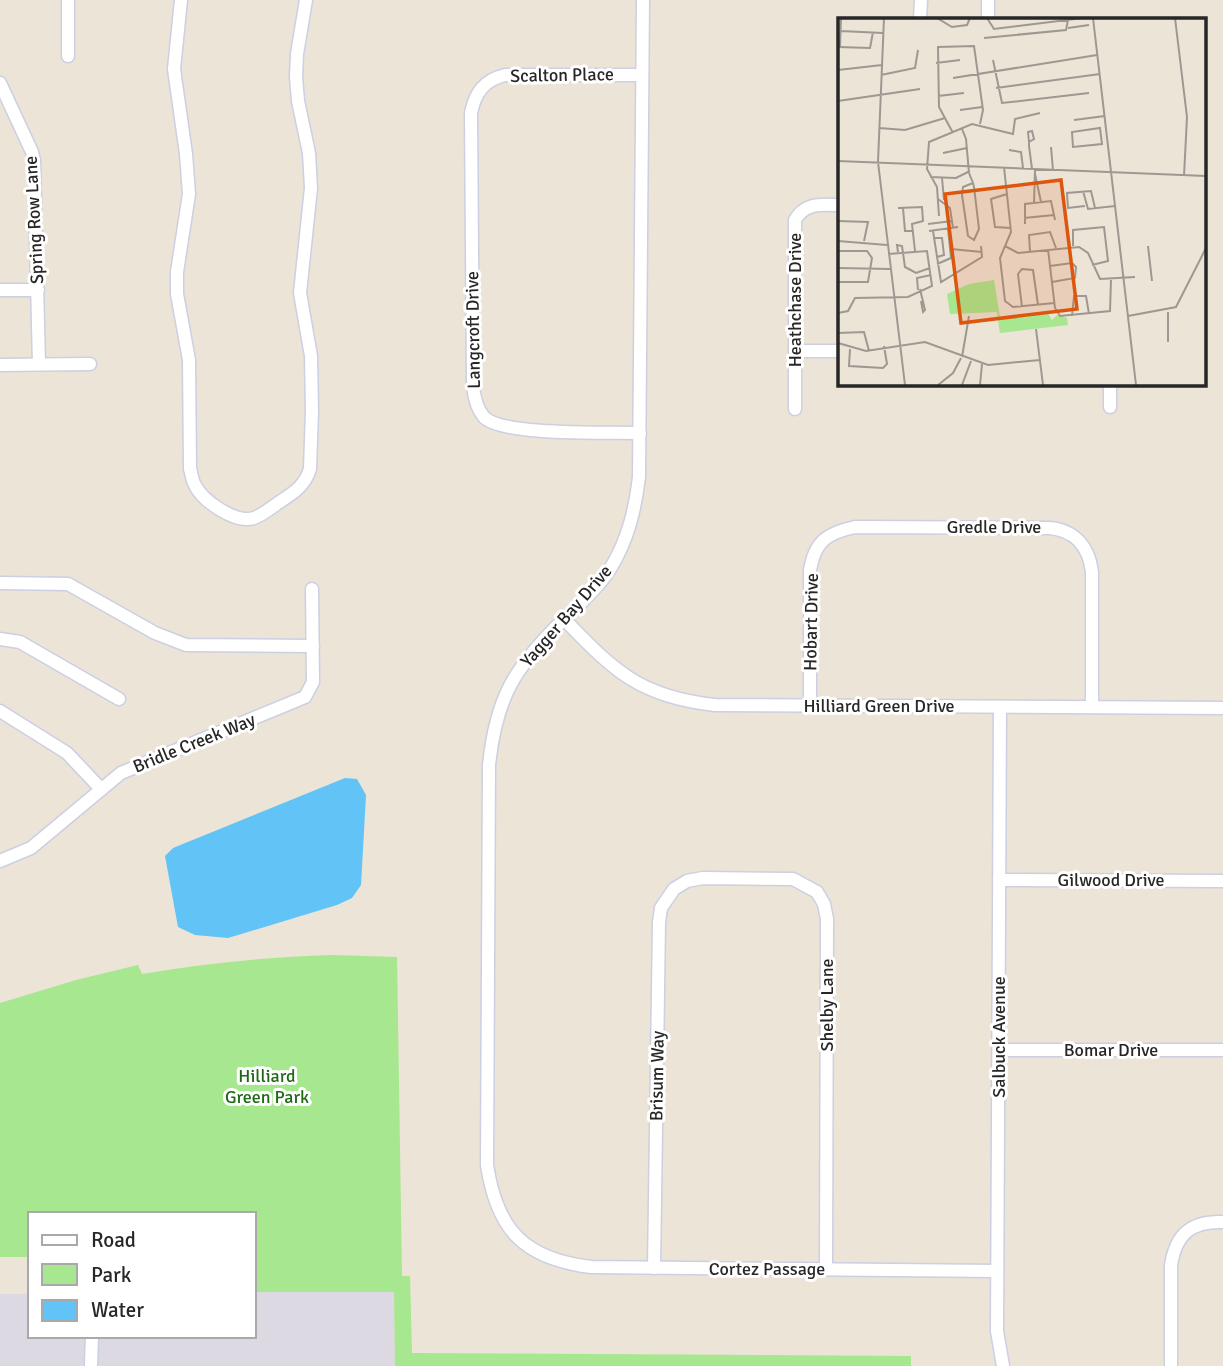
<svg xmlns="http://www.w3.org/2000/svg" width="1223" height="1366" viewBox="0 0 1223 1366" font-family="Signika,sans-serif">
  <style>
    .industrial { fill: #ddd9e3 }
    .green { fill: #a6e78f }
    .water { fill: #62c3f6 }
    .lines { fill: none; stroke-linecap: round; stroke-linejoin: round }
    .minor-casing { stroke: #cdcfe2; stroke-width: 15 }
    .minor { stroke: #fff; stroke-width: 12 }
    .labels { text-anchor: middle; stroke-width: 6; stroke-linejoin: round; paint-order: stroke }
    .street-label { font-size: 18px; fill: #272727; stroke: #fff }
    .park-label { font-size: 18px; fill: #1f6814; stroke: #fff }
    .inset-road { fill: none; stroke: #9d9891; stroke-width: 2 }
    .view { fill: #de560d; fill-opacity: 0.15; stroke: #de560d; stroke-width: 3.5 }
    .inset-edge { fill: none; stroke: #272727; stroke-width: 3.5 }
  </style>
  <rect width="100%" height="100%" fill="#ebe4d7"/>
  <polygon class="industrial" points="254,1292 394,1292 395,1366 0,1366 0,1294 30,1294 30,1336 254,1336"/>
  <path class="green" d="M332,955l65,2 5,319h8l2,77 499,3v10h-516l-1,-74h-140v-78h-224v43h-30v-254l76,-23 62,-15 4,9c64,-11 126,-17 190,-19z"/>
  <polygon class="water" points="345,778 357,779 366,795 361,885 352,898 337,905 228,938 195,935 178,927 165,856 173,848"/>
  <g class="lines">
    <g class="minor-casing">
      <g id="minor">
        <polyline points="68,0 68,56"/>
        <path d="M181,0l-7,69 12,85 3,40 -12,78v22l12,66 1,109c2,5 2,12 5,16 7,16 41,39 59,33 9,-3 19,-12 27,-17 14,-9 24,-16 29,-32l2,-58 -1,-55 -11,-63 11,-105 -2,-35 -11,-52 -2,-24 1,-23 9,-54"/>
        <path d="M643,0l-4,477c-4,33 -11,63 -29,92 -12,19 -31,35 -47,51 -48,47 -67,77 -74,145l-2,400c10,66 38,94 104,102l406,4"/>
        <polyline points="988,0 988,19"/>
        <polyline points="920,19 921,0"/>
        <polyline points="0,83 32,152 34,161 39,364"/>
        <polyline points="0,290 38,290"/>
        <polyline points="796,351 840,351"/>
        <polyline points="0,365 90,364"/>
        <polyline points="1110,407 1110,383"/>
        <path d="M795,409v-189c10,-18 26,-15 45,-15"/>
        <path d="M640,433c-29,-1 -139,3 -156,-16 -8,-9 -10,-21 -11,-31l-2,-273c4,-20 13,-33 34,-38h137"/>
        <polyline points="0,583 68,584 155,633 186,645 313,646"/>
        <path d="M564,619c50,52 76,78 151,86l508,3"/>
        <polyline points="0,639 20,642 119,699"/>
        <path d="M810,705v-135c5,-29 17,-37 45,-43l194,1c26,2 40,19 43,44v135"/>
        <polyline points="1000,707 997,1331 1003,1366"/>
        <polyline points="0,711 67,753 101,789"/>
        <polyline points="0,861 31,848 121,773 305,697 313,682 312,589"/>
        <polyline points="999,880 1223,881"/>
        <polyline points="999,1050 1223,1050"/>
        <polyline points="654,1268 659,922 661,908 674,889 687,881 703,878 793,879 817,892 824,904 827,919 826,1269"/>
        <polyline points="91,1366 92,1336"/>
        <path d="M1171,1366v-101c5,-31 20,-44 52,-43"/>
      </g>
    </g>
    <use href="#minor" class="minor"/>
  </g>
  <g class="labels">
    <g class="street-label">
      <text transform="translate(562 75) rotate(-1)" y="6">Scalton Place</text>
      <text transform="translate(34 220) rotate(-93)" y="6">Spring Row Lane</text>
      <text transform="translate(795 300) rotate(-90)" y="6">Heathchase Drive</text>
      <text transform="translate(473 330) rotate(-91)" y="6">Langcroft Drive</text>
      <text x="994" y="533">Gredle Drive</text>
      <text transform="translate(566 616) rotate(-49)" y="6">Yagger Bay Drive</text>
      <text transform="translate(811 622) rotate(-89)" y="6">Hobart Drive</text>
      <text x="879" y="712">Hilliard Green Drive</text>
      <text transform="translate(194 743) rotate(-22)" y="6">Bridle Creek Way</text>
      <text x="1111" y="886">Gilwood Drive</text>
      <text transform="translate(827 1005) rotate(-90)" y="6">Shelby Lane</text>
      <text transform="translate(999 1037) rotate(-90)" y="6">Salbuck Avenue</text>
      <text x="1111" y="1056">Bomar Drive</text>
      <text transform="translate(657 1076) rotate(-89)" y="6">Brisum Way</text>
      <text x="767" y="1275">Cortez Passage</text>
    </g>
    <g class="park-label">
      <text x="267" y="1082">Hilliard<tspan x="267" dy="21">Green Park</tspan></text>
    </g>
  </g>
  <g transform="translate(838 18)">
    <rect width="368" height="368" fill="#ebe4d7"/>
    <path d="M156,262l6,37 47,-5 5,8 5,-5 10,3 1,7 -68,8 -3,-21 -47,2 -3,-20 22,-10z" fill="#a6e78f"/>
    <path class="inset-road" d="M46,0l-6,144 27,223M99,0l15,9 15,-2 3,-7M149,0l7,11 89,-11M255,0l43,367M337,0l12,99 -3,59M230,10l21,-3M3,13l42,2M146,20l82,-8 2,-10M0,29l32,1 3,-16M2,29l1,-29M155,42l9,43 87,-10M98,45l24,-3M0,52l44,-5M43,57l34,-7 3,-18M115,60l144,-23M158,70l104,-14M100,78l26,-3M0,83l82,-12M122,92l22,-3M236,102l31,-4M41,110l26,2 40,-12M262,110l2,16 -29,3 -1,-15zM124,111l4,10 3,34 4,10 1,4 5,42 -5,11 -6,-4 -6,-41 1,-8 10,-4M115,115l-14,-26 -1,-60 36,-1 9,64 -3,14M191,124l5,-3 -2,-8 -4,1 1,10v4l3,23M213,129l2,23M171,132l12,2 2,16M105,135l24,-5M0,143l368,15M166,149l7,65 -11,26 5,43 8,6 41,-4M197,156l6,28M92,159l26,1 14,-7M104,160l2,22M245,173l5,18 27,-3M169,176l-16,5 4,28 16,1M100,181l12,9 3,20M196,185l1,-34M247,188l-17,2 -1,-15 24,-2 4,17M60,190l24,-1 1,14 -11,3 3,27M65,190l2,23h8M101,198l-2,-29 -10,-18 2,-27 43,-18 41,10 2,-15 25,-6M186,200l30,-3M0,203l30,1 -4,19M90,206l24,-3M187,206v-20l26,-3 4,19M91,213l29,-4M95,213l8,51 41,-25 -1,-11M96,220h8l2,17 -7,2M0,223l49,4M167,228l13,7 61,-6 9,6 12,26 35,-2M235,228v-16l31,-3 4,34 -16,4M310,228l4,35M113,231l31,3M210,231l7,59 5,8 50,-5 1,-31M0,233h29l5,7 -4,24h-30M192,233l-1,-16 21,-3 6,16M60,234l-1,-7 5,1 3,21 11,6 14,-5M99,246l14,-6 -3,-29M212,248l22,-3 4,4 -1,11 -23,4M0,250l52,1M82,271l5,21 -2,2 -2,-11M80,272l-1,-12 14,-3M184,289l-4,-33 4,-5 11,1 5,35M330,294v30M0,295l10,-2 7,-13 53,-1 24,-11 -5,-35 -39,3M234,298l2,-20h12l3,18M290,298l48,-9 30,-59M198,311l7,56M0,315l26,-1 5,19M0,325l28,8 59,-9 63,23 52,-5M12,331l-1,17 34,2 4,-4 -3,-18M124,339l7,-41M100,367l15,-12 8,-15M124,367l9,-24M142,367l2,-21"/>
    <path class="view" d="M223,162l16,129 -116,14 -16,-129z"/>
    <rect width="368" height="368" class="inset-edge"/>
  </g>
  <rect x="28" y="1212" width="228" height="126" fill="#ffffff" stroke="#a9a9a9" stroke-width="2"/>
  <rect x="42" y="1235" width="35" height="10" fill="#ffffff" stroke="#a9a9a9" stroke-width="2"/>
  <text x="91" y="1247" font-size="21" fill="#272727">Road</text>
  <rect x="42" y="1264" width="35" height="21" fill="#a6e78f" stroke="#a9a9a9" stroke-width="2"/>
  <text x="91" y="1282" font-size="21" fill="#272727">Park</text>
  <rect x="42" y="1300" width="35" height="21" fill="#62c3f6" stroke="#a9a9a9" stroke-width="2"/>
  <text x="91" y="1317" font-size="21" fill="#272727">Water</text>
</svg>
